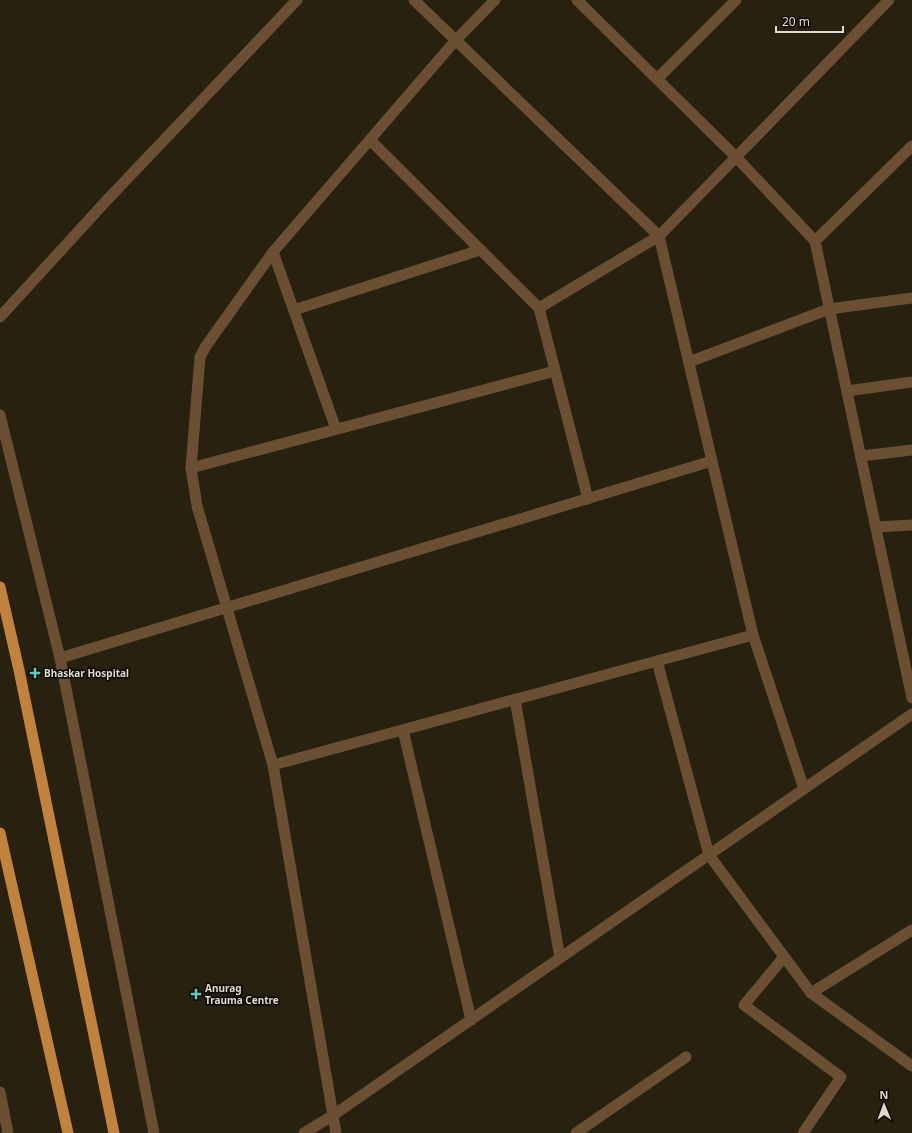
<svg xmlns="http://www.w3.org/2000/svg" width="912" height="1133" viewBox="0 0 912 1133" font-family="'Noto Sans',sans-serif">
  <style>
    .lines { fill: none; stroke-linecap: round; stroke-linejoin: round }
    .minor { stroke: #6a4f32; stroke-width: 11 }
    .tertiary { stroke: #6a4f32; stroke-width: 11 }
    .trunk { stroke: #c0823c; stroke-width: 11 }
    .poi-dot { fill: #59cebf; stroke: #0e0b05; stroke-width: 1.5 }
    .labels { text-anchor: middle; stroke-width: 3.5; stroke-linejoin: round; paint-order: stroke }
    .poi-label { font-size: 10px; font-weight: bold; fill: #dfdacf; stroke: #0e0b05; text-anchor: start }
  </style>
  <rect width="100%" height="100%" fill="#28210f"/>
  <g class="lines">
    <g class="minor">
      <polyline points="414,0 659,236 889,0"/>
      <polyline points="495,0 455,41 273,252 206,346 200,357 191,468 197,506 273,765 753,635"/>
      <polyline points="577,0 736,157 815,241 912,146"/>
      <polyline points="657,79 736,0"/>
      <polyline points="370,140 539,308 588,499"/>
      <polyline points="815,241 912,698"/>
      <polyline points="273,252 336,429"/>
      <polyline points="539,308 659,236 753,635 804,789"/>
      <polyline points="294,310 480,250"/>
      <polyline points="689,362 829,309 912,298"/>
      <polyline points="847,391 912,382"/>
      <polyline points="861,456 912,450"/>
      <polyline points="191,468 555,371"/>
      <polyline points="876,527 912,525"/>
      <polyline points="60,658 712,461"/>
      <polyline points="657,661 709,855 811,993 912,1066"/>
      <polyline points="515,699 560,958"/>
      <polyline points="403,730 471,1020"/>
      <polyline points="273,765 336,1133"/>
      <polyline points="784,957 744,1005 841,1077 803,1133"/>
      <polyline points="811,993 912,930"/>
      <polyline points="576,1133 686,1057"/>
    </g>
    <g class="tertiary">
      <polyline points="0,317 107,200 297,0"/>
      <polyline points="0,415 60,658 154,1133"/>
      <polyline points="0,1092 8,1133"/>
      <polyline points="304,1133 332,1116 912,714"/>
    </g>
    <g class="trunk">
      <polyline points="0,587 19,670 114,1133"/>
      <polyline points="0,833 68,1133"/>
    </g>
  </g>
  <g class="poi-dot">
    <path d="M33 667h4v4h4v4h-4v4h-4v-4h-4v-4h4z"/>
    <path d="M194 988h4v4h4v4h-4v4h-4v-4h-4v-4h4z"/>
  </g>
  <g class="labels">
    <g class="poi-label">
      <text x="44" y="677">Bhaskar Hospital</text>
      <text x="205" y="992">Anurag<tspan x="205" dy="12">Trauma Centre</tspan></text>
    </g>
  </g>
  <g transform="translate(884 1105) rotate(359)" stroke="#0e0b05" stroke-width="3" paint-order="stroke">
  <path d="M0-3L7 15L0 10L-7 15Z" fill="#dfdacf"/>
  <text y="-6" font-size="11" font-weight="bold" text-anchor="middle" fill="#dfdacf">N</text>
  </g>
  <path d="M776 26v6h67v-6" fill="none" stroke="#dfdacf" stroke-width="2"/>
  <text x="782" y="26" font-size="12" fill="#dfdacf" stroke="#0e0b05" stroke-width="3" paint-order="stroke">20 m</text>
</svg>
